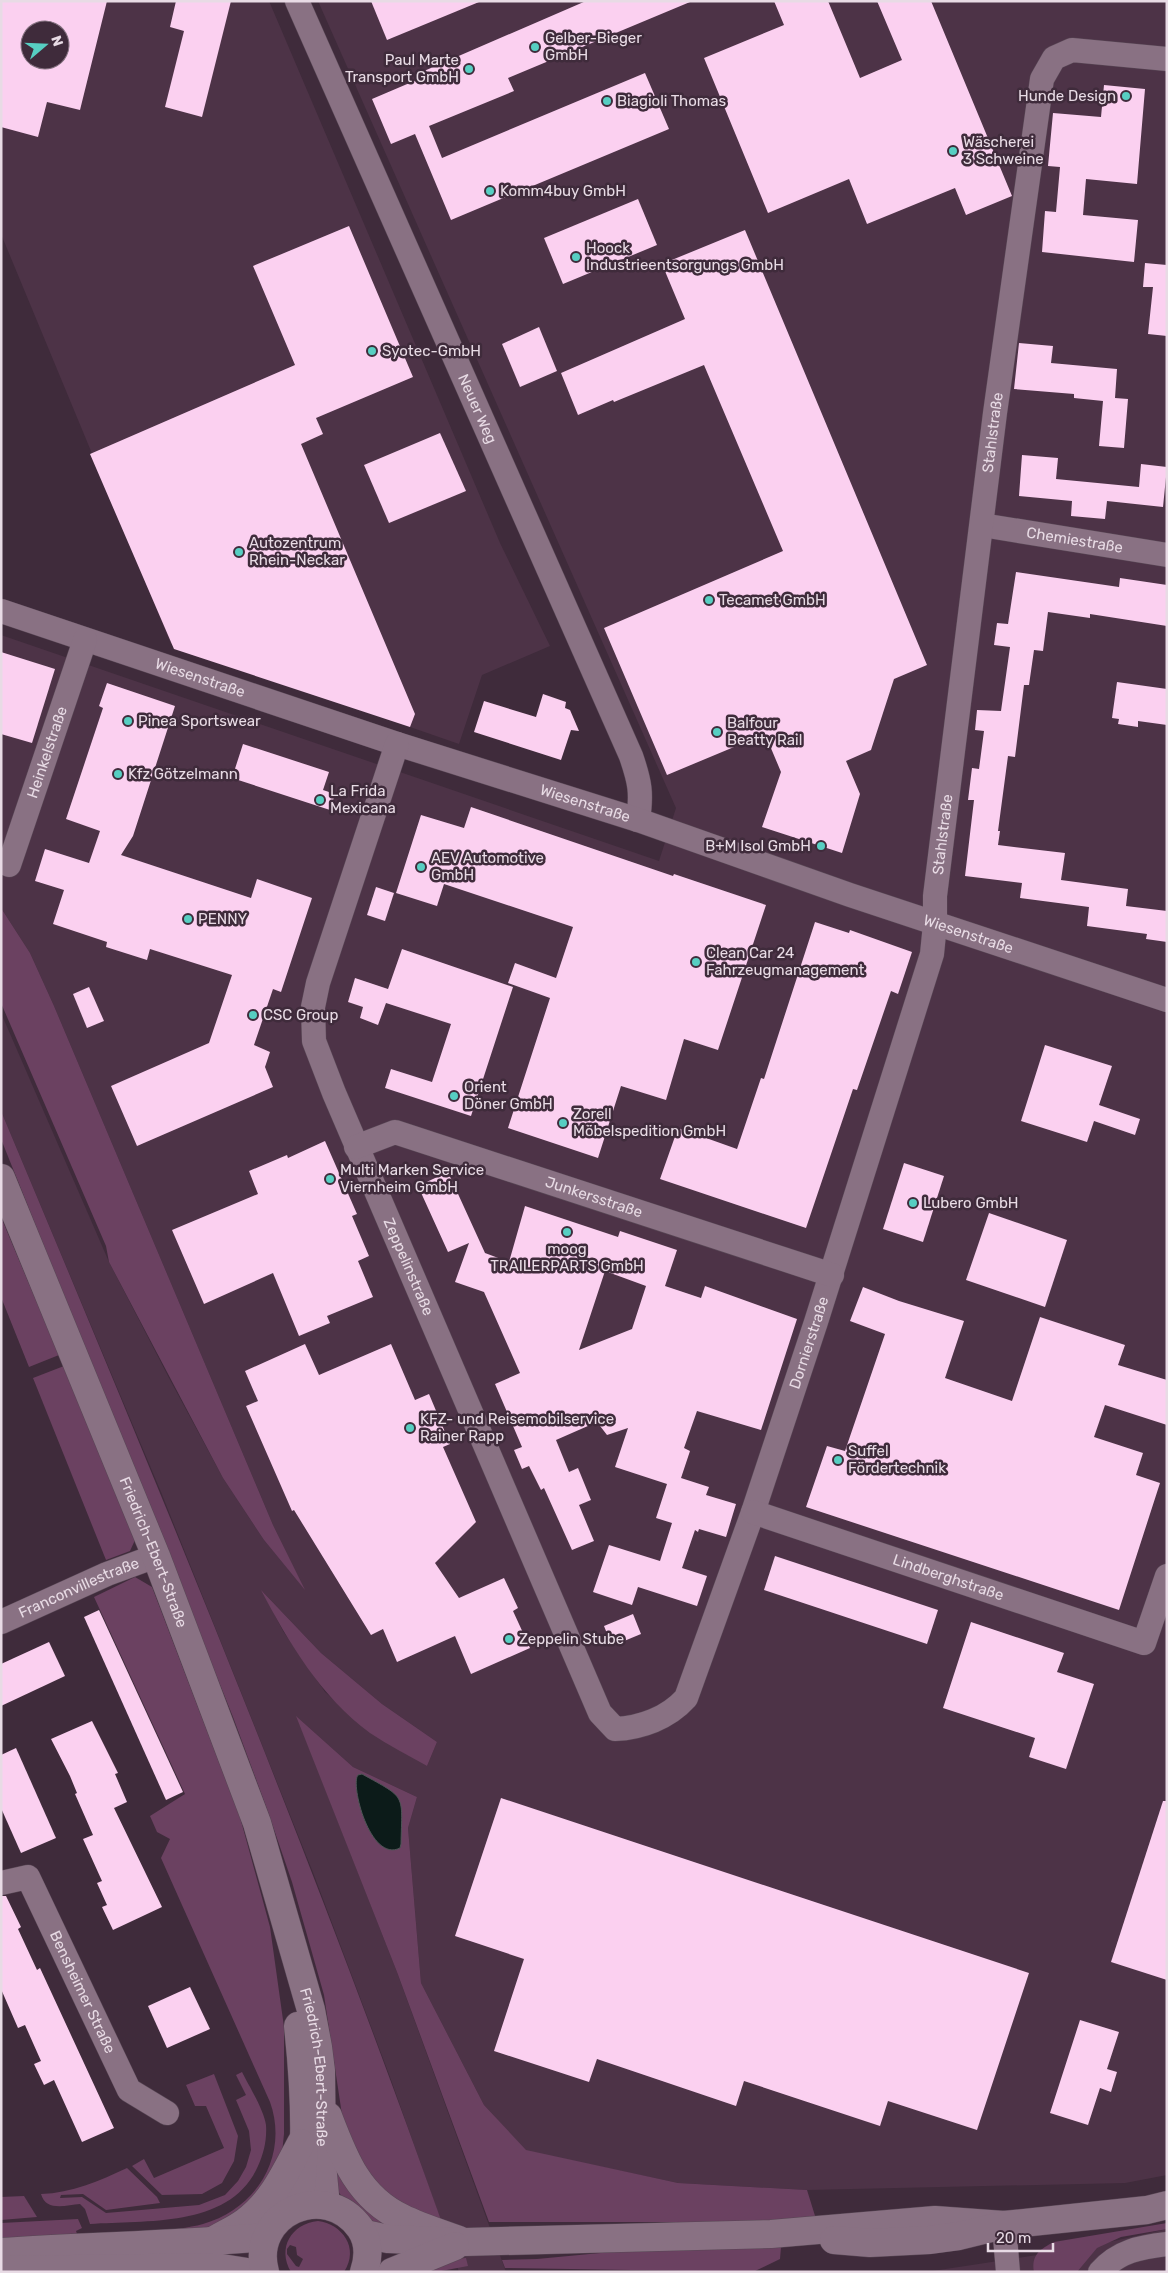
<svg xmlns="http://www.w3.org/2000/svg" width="1168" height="2273" viewBox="0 0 1168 2273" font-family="Rubik,sans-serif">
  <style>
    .built { fill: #4d3347; fill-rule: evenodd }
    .green { fill: #6b4161; fill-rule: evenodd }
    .water { fill: #0c1b19; stroke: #4e5556 }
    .building { fill: #fbd0f0; fill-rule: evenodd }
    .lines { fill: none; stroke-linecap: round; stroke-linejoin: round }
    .minor-casing { stroke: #584755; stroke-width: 25 }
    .tertiary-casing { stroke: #584755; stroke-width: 29 }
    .secondary-casing { stroke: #584755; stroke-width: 29 }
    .minor { stroke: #897183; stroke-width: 24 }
    .tertiary { stroke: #897183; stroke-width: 28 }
    .secondary { stroke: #897183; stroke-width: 28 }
    .poi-dot { fill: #57cec2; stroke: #3f2b3b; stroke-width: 2 }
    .labels { text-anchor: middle; stroke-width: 5; stroke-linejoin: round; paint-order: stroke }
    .poi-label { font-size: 15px; fill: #e8dbe5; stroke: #3f2b3b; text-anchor: start }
    .street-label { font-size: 15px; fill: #e8dbe5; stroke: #3f2b3b }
  </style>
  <rect width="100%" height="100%" fill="#3f2b3b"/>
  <g class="built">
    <path d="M1,1h268l231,542 50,103 -68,29 -23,69 -288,-100 -170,-410zM30,30h30v30h-30z"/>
    <path d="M318,1h849v2174l-42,8 -318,7 -129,-7 -152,-32 -42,-46 -63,-122 -13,-155 9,-31 -64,-30 -56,-50 100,255 109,300h-47l-69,-195 -76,-202 -153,-383 -160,-381v-98l108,249 60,116 54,100 41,62 39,47 -30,-62 -219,-519 -24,-53 -29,-45v-273l658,226 17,-53zM263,1592l58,61 61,51 55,38 -10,24 -57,-34 -45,-40 -42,-61z"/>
    <polygon points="1167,2229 1167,2272 926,2272 1083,2248"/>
  </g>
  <g class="green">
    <polygon points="1,908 30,953 54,1006 273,1525 305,1590 264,1540 223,1478 109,1262 106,1246 1,1003"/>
    <path d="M1,1111c154,367 307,734 440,1109l-17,-3 -48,-28 -32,-61 -20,-133 -32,-113 -25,-73 -34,-92 -232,-578z"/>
    <polygon points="1,1217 59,1355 29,1367 1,1297"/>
    <polygon points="64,1366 135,1540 130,1551 106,1560 33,1378"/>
    <path d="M135,1577l17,10 88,230 30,110 14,100v107l-2,19 -10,22 -28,35 -39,20 -104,3c31,-2 73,-1 102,-9 54,-15 86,-69 67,-122l-109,-244 9,-19 -13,-7 -7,-16 35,-22 -91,-197z"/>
    <path d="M261,1590l60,63 61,51 55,38 -10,24c-19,-11 -39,-21 -57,-33 -49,-36 -81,-90 -109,-143z"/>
    <polygon points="296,1716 353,1767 417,1797 408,1828 421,1983 484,2105 526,2150 678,2183 807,2190 816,2219 709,2222 489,2222 397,1972"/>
    <path d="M242,2072c7,14 22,38 24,53 1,14 -2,28 -8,41 -27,62 -111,54 -168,58l-5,-15 -5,-5c-14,1 -34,8 -39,-10 31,-1 58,-13 86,-26l30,29 3,6 -54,7 -23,-16 -22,1 -1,3 22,-1 24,16 93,-8 26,-10 13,-14 8,-14 5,-17 -2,-19 -13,-31 10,-5 -10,-20z"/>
    <polygon points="214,2074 238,2136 234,2161 222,2183 202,2194 162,2195 132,2166 144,2159 154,2178 224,2148 206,2106 195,2106 186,2085"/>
    <polygon points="331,2156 391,2225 383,2231 346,2203 336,2188"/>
    <polygon points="24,2196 37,2217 1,2220 1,2197"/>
    <polygon points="78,2219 82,2228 76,2231 79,2239 1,2243 1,2223"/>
    <path d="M318,2221c24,3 42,27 26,51h-53c-14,-24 0,-48 27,-51zM290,2245l6,2 1,8 6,4 -4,8 -3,-1 -9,-12v-5z"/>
    <path d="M1167,2223v6l-46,8 -24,11 -20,24h-43c-3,-17 6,-23 20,-30z"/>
    <polygon points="781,2247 780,2259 753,2272 505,2268 502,2260 537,2259 632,2250"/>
    <polygon points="466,2258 468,2266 436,2272 415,2272 454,2259"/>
  </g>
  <path class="water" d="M362,1774c45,25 40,19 39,70l-1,4c-30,15 -50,-64 -42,-73z"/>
  <g class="building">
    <path d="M1,1h106l-27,109 -33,-8 -9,35 -37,-10zM30,30h30v30h-30z"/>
    <polygon points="176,1 231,1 202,117 165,107 184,31 170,27"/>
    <polygon points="371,1 479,1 479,2 387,40"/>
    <polygon points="586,1 690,2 508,78 514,91 429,126 442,158 645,73 669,129 451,220 415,134 391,144 372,99 426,76 424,71"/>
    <polygon points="774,1 828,1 860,78 902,60 877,1 931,1 1012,196 966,215 955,188 867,224 849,179 768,213 704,58 784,25"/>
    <polygon points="1104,85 1145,89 1137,184 1086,179 1083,215 1138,220 1134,262 1042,252 1045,211 1056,212 1060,167 1048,166 1053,113 1101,117"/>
    <polygon points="638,199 657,245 563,284 544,238"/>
    <polygon points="349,226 413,377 316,418 323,434 301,444 415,714 410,727 174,649 90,454 295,365 253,266"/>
    <polygon points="745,230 927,665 894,679 871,750 846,761 860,794 842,853 762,827 781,772 765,734 667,775 604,628 783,551 704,365 614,402 613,400 578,415 561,373 685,319 662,264"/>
    <polygon points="1145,263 1167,265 1167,336 1148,334 1153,287 1143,287"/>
    <polygon points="539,327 557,371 520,387 502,344"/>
    <polygon points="1019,343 1053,346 1051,363 1117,369 1115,398 1128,399 1124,448 1099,446 1103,401 1074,398 1074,394 1014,389"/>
    <polygon points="440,433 466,491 389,523 364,465"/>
    <polygon points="1022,455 1058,458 1056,479 1139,487 1141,464 1167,467 1163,507 1107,501 1105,519 1071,516 1072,501 1019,496"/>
    <polygon points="1016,572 1119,587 1120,578 1167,585 1167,626 1090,614 1090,618 1048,612 1043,651 1034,650 1029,685 1024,685 1015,757 1008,756 998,831 1000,831 998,845 1065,853 1061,880 1128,889 1126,906 1167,911 1167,942 1146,939 1147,934 1087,926 1089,907 1020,898 1022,883 965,876 974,800 968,800 972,768 979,769 984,731 975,730 977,710 1001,711 1010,647 994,645 997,623 1008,624"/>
    <polygon points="1,652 55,669 32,743 1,734"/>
    <polygon points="1117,682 1167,689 1167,725 1138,721 1138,727 1118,724 1119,719 1112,718"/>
    <polygon points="107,683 175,706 133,836 121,855 251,898 257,879 312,898 281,992 273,989 254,1045 270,1052 265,1067 273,1087 137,1146 111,1086 209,1043 232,975 150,949 147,960 106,947 107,942 53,924 64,890 35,881 45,849 89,863 100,831 66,819 103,708 99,706"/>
    <polygon points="543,694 566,702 565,708 570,710 579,731 571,730 561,760 474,732 484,701 536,717"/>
    <polygon points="243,744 329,772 323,790 335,794 330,810 232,778"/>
    <polygon points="471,807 673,876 674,874 766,905 718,1050 684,1039 666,1100 621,1086 598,1158 508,1128 550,998 508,983 515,963 556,978 573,927 444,884 437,906 396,893 421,815 464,828"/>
    <polygon points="376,887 394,893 385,921 367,915"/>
    <polygon points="815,922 849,933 850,930 912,952 898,994 891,991 857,1090 853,1089 806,1228 660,1179 678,1128 737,1149 761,1078 764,1079"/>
    <polygon points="402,949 513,987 471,1116 385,1088 391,1069 432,1082 451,1024 386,1003 378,1025 360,1018 363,1007 348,1002 355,978 388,989"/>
    <polygon points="89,987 104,1021 87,1028 73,994"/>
    <polygon points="1045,1045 1112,1066 1099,1105 1140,1119 1135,1135 1094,1121 1087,1142 1021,1121"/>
    <polygon points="325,1141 357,1214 352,1216 369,1256 358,1261 373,1297 327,1316 330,1323 299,1336 273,1273 204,1304 172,1230 258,1194 249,1171 287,1155 288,1158"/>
    <polygon points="904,1163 944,1176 923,1242 883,1229"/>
    <path d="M448,1172l37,81 24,9 16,-56 93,31 2,-6 57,19 -12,36 36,12 4,-12 92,33 -36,111 -64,-19 -13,37 6,3 -9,27 28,9 -3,8 30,9 -10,33 -27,-8 -1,3 -3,-2 -13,38 25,8 -10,30 -59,-19 -6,18 -39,-13 16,-47 51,16 12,-38 -16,-5 11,-34 -52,-17 13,-39 -21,7 -10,-13 -41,18 13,32 9,-4 13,32 -12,5 15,36 -22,9 -28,-62 -3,2 -12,-24 -7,3 -8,-19 8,-3 -27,-63 25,-11 -36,-81 -29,-10 14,-39 -21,9 -30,-66zM605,1271l41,15 -14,43 -53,21z"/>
    <polygon points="989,1213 1067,1240 1045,1307 966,1280"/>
    <polygon points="863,1287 899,1301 964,1321 945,1378 1012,1401 1040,1317 1125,1345 1118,1365 1167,1380 1167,1425 1105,1405 1094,1437 1143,1453 1136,1475 1160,1483 1119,1610 806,1507 827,1446 845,1451 885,1334 850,1321"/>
    <polygon points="305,1344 319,1375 391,1344 415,1400 429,1394 450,1444 443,1447 476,1522 435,1563 459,1598 504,1578 518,1608 513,1611 530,1648 471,1674 455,1636 397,1662 383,1629 371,1635 294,1510 292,1511 246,1406 258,1401 245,1371"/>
    <polygon points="775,1556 938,1610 927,1644 764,1590"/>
    <polygon points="99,1610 183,1792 166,1800 84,1617"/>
    <polygon points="633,1614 641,1634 612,1646 604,1626"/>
    <polygon points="971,1622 1064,1653 1057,1672 1094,1684 1066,1769 1029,1757 1035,1738 943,1708"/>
    <polygon points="49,1642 65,1676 1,1706 1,1664"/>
    <polygon points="92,1721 118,1773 115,1774 127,1802 114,1808 162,1907 113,1930 102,1907 107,1905 97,1883 102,1881 83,1839 93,1835 75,1794 77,1793 70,1776 51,1739"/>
    <polygon points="16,1748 56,1838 21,1853 1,1808 1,1755"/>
    <polygon points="501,1798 1029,1973 977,2130 888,2101 880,2126 744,2081 736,2106 597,2059 589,2082 494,2051 524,1959 455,1936"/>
    <polygon points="1163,1801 1167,1801 1167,1980 1111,1962"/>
    <polygon points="1,1896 6,1896 21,1927 18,1929 37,1970 40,1968 114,2128 82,2142 54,2080 44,2085 34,2064 41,2061 25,2025 18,2028 1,1989"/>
    <polygon points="190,1987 210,2029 167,2048 148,2006"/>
    <polygon points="1080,2020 1119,2032 1107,2069 1117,2072 1111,2092 1100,2088 1088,2125 1050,2113"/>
  </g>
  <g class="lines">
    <g class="minor-casing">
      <g id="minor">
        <path id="s1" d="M297,1l334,755c9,26 11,37 7,64"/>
        <path id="s2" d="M982,525l185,30"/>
        <path id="s3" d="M1,611l396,133 241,76 212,75 317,105"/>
        <path id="s4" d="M397,744l-79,239 -5,24 1,34 20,52 266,620 15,16c26,-1 53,-11 71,-31l67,-186 63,-190 116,-368 3,-30v-28l60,-483 47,-334 12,-21 18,-8 95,9"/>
        <path id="s5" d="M9,865l76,-225"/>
        <path id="s6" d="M356,1147l39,-15 437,143"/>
        <path id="s7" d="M753,1512l391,131 23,-67"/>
        <path id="s8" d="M1,1622l106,-48 49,-18"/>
        <path id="s9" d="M1,1883l27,-6 101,213 38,23"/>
        <polyline points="1004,2225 1008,2272"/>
        <path d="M1100,2272c18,-21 41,-25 67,-28"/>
      </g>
    </g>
    <g class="tertiary-casing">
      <g id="tertiary">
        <path id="s10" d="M1,1178l155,378 101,267 54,187 7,37 3,24 1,93 4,41"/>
        <path d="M298,2026c6,55 10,127 0,181"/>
        <path d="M328,2116c16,42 30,81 74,102 18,9 38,15 57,22"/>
        <path d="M211,2242c11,-7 23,-12 34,-20 27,-19 41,-51 56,-79"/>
      </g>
    </g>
    <g class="secondary-casing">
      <g id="secondary">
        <polyline points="365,2234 388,2239 465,2242 771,2234 935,2220 1004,2225"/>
        <polyline points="834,2240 870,2243 929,2240 959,2236 1004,2225 1147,2210 1167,2205"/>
        <path d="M1,2252c88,-6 177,-7 265,-15"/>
        <polyline points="1,2270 216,2267 247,2272"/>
        <path d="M265,2272c-16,-58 60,-93 95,-44 9,13 9,29 4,44"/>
        <polyline points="392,2272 455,2246"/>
      </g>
    </g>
    <use href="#minor" class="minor"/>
    <use href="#tertiary" class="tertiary"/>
    <use href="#secondary" class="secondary"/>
  </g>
  <g class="poi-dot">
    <circle cx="535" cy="47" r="5"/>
    <circle cx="469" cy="69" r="5"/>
    <circle cx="1126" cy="96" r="5"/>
    <circle cx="607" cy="101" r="5"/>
    <circle cx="953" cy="151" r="5"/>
    <circle cx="490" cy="191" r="5"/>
    <circle cx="576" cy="257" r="5"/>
    <circle cx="372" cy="351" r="5"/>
    <circle cx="239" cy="552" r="5"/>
    <circle cx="709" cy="600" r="5"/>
    <circle cx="128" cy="721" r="5"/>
    <circle cx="717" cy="732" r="5"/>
    <circle cx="118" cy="774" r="5"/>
    <circle cx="320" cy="800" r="5"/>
    <circle cx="821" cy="846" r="5"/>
    <circle cx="421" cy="867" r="5"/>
    <circle cx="188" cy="919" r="5"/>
    <circle cx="696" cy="962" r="5"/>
    <circle cx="253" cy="1015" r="5"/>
    <circle cx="454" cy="1096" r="5"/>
    <circle cx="563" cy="1123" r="5"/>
    <circle cx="330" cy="1179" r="5"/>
    <circle cx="913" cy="1203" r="5"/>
    <circle cx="567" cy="1232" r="5"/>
    <circle cx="410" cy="1428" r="5"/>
    <circle cx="838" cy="1460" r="5"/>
    <circle cx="509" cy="1639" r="5"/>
  </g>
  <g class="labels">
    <g class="poi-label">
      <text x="545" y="43">Gelber-Bieger<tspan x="545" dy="17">GmbH</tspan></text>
      <text x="459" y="65" text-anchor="end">Paul Marte<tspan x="459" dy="17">Transport GmbH</tspan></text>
      <text x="1116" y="101" text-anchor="end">Hunde Design</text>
      <text x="617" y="106">Biagioli Thomas</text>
      <text x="963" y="147">Wäscherei<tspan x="963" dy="17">3 Schweine</tspan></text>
      <text x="500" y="196">Komm4buy GmbH</text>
      <text x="586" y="253">Hoock<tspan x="586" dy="17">Industrieentsorgungs GmbH</tspan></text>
      <text x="382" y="356">Syotec-GmbH</text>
      <text x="249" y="548">Autozentrum<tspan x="249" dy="17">Rhein-Neckar</tspan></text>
      <text x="719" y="605">Tecamet GmbH</text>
      <text x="138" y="726">Pinea Sportswear</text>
      <text x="727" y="728">Balfour<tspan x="727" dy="17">Beatty Rail</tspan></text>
      <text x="128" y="779">Kfz Götzelmann</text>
      <text x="330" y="796">La Frida<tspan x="330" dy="17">Mexicana</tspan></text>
      <text x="811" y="851" text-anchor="end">B+M Isol GmbH</text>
      <text x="431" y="863">AEV Automotive<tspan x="431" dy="17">GmbH</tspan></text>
      <text x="198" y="924">PENNY</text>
      <text x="706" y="958">Clean Car 24<tspan x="706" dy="17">Fahrzeugmanagement</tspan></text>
      <text x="263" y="1020">CSC Group</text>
      <text x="464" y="1092">Orient<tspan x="464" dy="17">Döner GmbH</tspan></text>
      <text x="573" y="1119">Zorell<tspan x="573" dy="17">Möbelspedition GmbH</tspan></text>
      <text x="340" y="1175">Multi Marken Service<tspan x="340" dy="17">Viernheim GmbH</tspan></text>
      <text x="923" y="1208">Lubero GmbH</text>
      <text x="567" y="1254" text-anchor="middle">moog<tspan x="567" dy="17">TRAILERPARTS GmbH</tspan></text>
      <text x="420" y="1424">KFZ- und Reisemobilservice<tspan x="420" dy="17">Rainer Rapp</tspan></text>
      <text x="848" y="1456">Suffel<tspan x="848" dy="17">Fördertechnik</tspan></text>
      <text x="519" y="1644">Zeppelin Stube</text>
    </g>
    <g class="street-label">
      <text dy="5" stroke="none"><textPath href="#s1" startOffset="446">Neuer Weg</textPath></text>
      <text dy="5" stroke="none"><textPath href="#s4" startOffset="2451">Stahlstraße</textPath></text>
      <text dy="5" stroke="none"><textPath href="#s2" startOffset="94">Chemiestraße</textPath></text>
      <text dy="5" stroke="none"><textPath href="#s3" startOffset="210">Wiesenstraße</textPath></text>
      <text dy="5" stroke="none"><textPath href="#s5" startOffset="119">Heinkelstraße</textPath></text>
      <text dy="5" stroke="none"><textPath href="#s3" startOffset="615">Wiesenstraße</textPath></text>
      <text dy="5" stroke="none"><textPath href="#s4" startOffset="2046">Stahlstraße</textPath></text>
      <text dy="5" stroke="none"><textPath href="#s3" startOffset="1020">Wiesenstraße</textPath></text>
      <text dy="5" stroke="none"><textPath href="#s6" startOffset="251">Junkersstraße</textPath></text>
      <text dy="5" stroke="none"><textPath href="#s4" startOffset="555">Zeppelinstraße</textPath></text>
      <text dy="5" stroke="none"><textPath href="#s4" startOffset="1518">Dornierstraße</textPath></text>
      <text dy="5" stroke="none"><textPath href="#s10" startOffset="404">Friedrich-Ebert-Straße</textPath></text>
      <text dy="5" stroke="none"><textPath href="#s7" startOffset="206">Lindberghstraße</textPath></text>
      <text dy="5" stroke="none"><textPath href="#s8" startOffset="85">Franconvillestraße</textPath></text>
      <text dy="5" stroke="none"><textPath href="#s9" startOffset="155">Bensheimer Straße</textPath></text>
      <text dy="5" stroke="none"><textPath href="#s10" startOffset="946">Friedrich-Ebert-Straße</textPath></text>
    </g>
  </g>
  <rect width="1168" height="2273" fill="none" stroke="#e8dbe5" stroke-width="5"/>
  <g transform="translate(45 45) rotate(71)"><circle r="24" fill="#3f2b3b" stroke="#83717f"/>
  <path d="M0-4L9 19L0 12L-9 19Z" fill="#57cec2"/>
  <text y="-8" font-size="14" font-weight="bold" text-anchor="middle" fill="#e8dbe5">N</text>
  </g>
  <path d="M988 2243v8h65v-8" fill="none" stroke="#e8dbe5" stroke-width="2.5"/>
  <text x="996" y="2243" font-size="15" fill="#e8dbe5" stroke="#3f2b3b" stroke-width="4" paint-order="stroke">20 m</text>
</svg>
